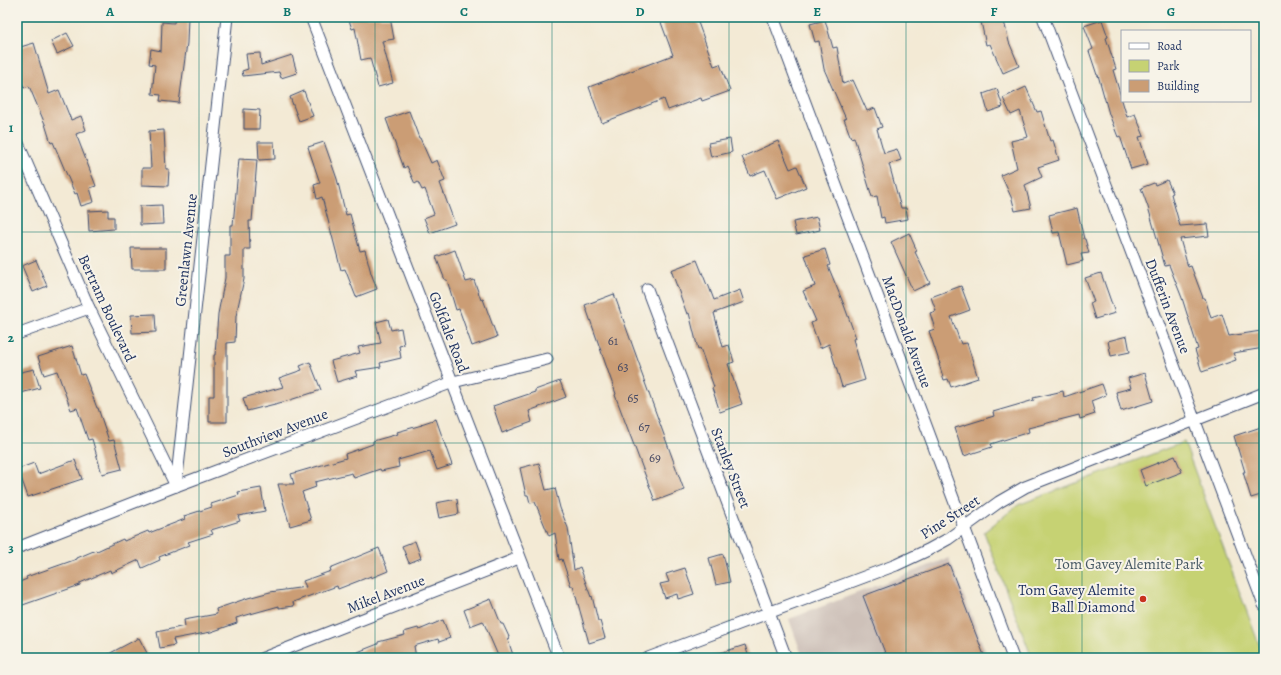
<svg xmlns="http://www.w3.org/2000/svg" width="1281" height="675" viewBox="0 0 1281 675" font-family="Alegreya,serif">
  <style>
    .industrial { fill: #cec1b9 }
    .green { fill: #c6d273; stroke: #708068 }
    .building { fill: #cb9d74 }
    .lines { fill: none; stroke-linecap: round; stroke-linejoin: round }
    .minor-casing { stroke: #3b4b70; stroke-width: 13 }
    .minor { stroke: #fff; stroke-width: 11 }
    .grid { fill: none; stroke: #0f766e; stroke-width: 1; stroke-opacity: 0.55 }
    .poi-dot { fill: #c8321e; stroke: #f7f3e8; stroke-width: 1.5 }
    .labels { text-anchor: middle; stroke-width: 4; stroke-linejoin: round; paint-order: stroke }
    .number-label { font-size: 13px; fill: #474a64 }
    .street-label { font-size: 15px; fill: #1b2f5e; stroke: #f7f3e8 }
    .park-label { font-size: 15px; fill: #465863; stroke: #f7f3e8 }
    .poi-label { font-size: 15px; fill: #1b2f5e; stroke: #f7f3e8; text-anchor: end }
    .neatline { fill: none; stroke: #0f766e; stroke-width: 1.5 }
    .grid-label { font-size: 13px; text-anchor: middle; font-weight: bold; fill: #0f766e }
  </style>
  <rect width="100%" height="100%" fill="#f7f3e8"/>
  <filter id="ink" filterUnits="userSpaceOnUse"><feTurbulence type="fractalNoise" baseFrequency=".025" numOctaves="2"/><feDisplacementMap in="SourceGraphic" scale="8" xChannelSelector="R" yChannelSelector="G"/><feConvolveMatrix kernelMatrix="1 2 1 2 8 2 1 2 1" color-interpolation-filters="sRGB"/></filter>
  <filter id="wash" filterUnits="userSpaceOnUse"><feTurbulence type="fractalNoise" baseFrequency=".012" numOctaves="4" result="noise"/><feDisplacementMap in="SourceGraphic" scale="16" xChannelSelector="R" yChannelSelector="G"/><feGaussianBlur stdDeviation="0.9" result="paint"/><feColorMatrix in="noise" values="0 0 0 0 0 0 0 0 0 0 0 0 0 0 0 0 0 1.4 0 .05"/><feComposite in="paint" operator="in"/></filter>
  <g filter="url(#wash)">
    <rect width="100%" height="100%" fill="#f3ead5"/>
    <polygon class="industrial" points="949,558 988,658 803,658 789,619"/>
    <polygon class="green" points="1184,442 1264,658 1032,658 984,532 1018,505"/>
    <g id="blocks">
      <g class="building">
        <polygon points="175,17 188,17 187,43 179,103 160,101 161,95 152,94 155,65 149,64 151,49 161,51 162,22 174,23"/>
        <polygon points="348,17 390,17 394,39 382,41 393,83 378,87 370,58 361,60 355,28 352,29"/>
        <polygon points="659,17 696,17 714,66 720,64 730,91 702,101 701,98 668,110 664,99 602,123 589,87 673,55"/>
        <polygon points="980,17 1003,17 1009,42 1019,66 1003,73 990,44 986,45"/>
        <polygon points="825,20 833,48 837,47 843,84 853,80 867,111 875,108 882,127 877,129 884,153 897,149 901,160 889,164 901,208 906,208 908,219 885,223 884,217 881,218 877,196 872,197 854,137 851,138 844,119 846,119 824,69 819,41 815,42 810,24"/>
        <polygon points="1102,20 1108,37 1106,38 1116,69 1113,70 1127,117 1135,114 1144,136 1139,137 1148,164 1131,169 1120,136 1118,137 1109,114 1098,75 1097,75 1089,51 1093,49 1084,26"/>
        <polygon points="67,33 74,46 57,54 51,41"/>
        <polygon points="34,43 49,94 59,90 71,120 81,116 86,130 76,134 96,186 90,188 94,202 81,206 77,193 75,194 53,142 51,143 45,124 29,86 24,88 17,66 17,48"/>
        <polygon points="260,53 261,65 292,55 297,73 281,78 279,72 243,76 242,71 248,69 246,54"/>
        <polygon points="1026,87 1037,112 1041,111 1050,141 1053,140 1059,160 1038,167 1042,177 1025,185 1031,208 1015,211 1012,199 1001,175 1017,168 1011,141 1028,137 1020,111 1011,115 1003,98"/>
        <polygon points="997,89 1003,107 988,112 983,94"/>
        <polygon points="304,91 313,116 299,121 290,97"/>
        <polygon points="244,109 260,110 259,129 244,129"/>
        <polygon points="409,111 419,138 420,138 431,163 437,160 445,181 440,183 455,224 430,233 424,218 434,214 425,189 422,190 418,182 415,184 407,166 404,168 386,119"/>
        <polygon points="164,130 166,169 169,169 168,186 142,185 142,168 151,168 149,131"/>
        <polygon points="730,139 732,152 711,157 708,143"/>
        <polygon points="778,141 790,169 797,166 806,187 777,199 765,170 750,176 742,157"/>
        <polygon points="258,142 274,142 275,159 259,160"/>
        <polygon points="324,142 337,179 346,215 350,214 360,251 365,250 371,273 377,289 356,297 345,269 341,270 322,197 317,199 314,185 320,183 308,147"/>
        <polygon points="239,159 257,160 252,221 249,221 250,249 244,249 244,279 236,316 235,342 227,343 227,422 209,422 209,396 214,396 214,355 215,355 218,314 225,278 225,256 230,256 230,225 233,225"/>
        <polygon points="1167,180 1173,193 1171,194 1180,226 1207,224 1209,236 1180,239 1188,267 1191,266 1203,298 1205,298 1211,318 1222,314 1229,336 1261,331 1264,348 1233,353 1236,360 1202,372 1195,350 1198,349 1182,298 1169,265 1165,266 1148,207 1141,188 1154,183 1155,185"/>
        <polygon points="162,205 163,224 140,225 140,206"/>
        <polygon points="1077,208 1084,239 1085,239 1089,253 1081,254 1083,261 1067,265 1059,232 1053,233 1049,215"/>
        <polygon points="108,210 108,217 114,217 114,229 89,231 88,211"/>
        <polygon points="817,217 820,230 796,235 793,222"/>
        <polygon points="909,233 917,251 915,252 930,283 913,291 891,242"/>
        <polygon points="131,248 166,248 166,269 132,269"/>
        <polygon points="825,249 830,265 828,266 844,305 856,338 853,339 865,380 842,387 829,344 820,348 811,323 816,321 803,291 815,286 805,255"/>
        <polygon points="455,250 466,282 474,280 481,300 483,299 497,337 472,346 459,309 456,310 447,280 445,280 436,257"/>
        <polygon points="36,260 47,286 33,292 22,266"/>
        <polygon points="697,260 707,285 708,284 714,300 740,290 744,302 714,313 723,347 729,345 734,362 728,364 742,404 720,412 712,388 714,387 700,348 698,349 689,313 687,314 671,270"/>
        <polygon points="1101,273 1115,313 1095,319 1090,303 1094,302 1085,278"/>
        <polygon points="961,286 970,310 951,317 961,344 967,343 978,378 951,387 948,379 944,380 939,364 940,364 929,331 935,329 930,313 936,311 931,297"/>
        <polygon points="614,294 641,369 640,369 684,490 655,501 615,395 616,394 585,305"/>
        <polygon points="155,314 156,332 132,333 131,315"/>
        <polygon points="388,319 391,330 401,328 404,345 399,346 401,358 380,363 381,367 355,371 357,376 337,382 331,361 360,353 358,347 381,343 376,322"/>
        <polygon points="1127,336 1130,352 1111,356 1108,341"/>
        <polygon points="72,346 81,375 84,374 97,408 98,408 109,441 114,440 122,469 102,474 92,439 88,440 77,408 71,410 57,371 44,375 38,357"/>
        <polygon points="310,362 321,390 287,401 247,411 243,398 283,387 279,378 302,370 300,366"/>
        <polygon points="34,369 40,388 17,394 17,373"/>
        <polygon points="1145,373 1153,401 1121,411 1116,392 1131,388 1128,378"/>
        <polygon points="560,381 566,397 529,411 532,422 502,433 493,406 535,392 535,390"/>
        <polygon points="1102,384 1106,395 1091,401 1095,414 1080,419 1079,415 1028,428 1029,432 991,444 992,447 964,456 955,428 994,416 993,412 1034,400 1033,398 1063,391 1064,397"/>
        <polygon points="436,419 452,465 437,470 430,451 398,460 399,467 381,471 380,469 354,478 352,473 315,482 316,487 302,492 311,520 290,526 278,484 294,484 291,474 346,458 345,454 373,444 373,441 398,434 397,432 422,425 421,424"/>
        <polygon points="1264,426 1264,494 1251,498 1243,472 1245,472 1234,436"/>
        <polygon points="1175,456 1182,472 1146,486 1140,470"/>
        <polygon points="75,460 82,479 28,497 18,469 34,463 38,474"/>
        <polygon points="539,463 546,490 555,488 560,508 568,528 574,570 580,567 591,597 592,596 598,621 600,621 605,638 589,643 573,586 571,586 562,559 559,560 555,533 549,536 535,502 530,503 528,495 526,495 520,468"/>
        <polygon points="261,488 265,511 238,516 240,521 211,530 213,534 188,542 190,545 159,557 160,560 142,568 139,560 111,573 110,570 80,583 80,585 17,607 17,583 27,579 26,577 77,559 77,558 96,550 97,551 123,539 124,541 148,531 149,533 185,519 184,516 212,507 211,504 239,495 238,492"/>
        <polygon points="457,499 459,514 439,518 436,503"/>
        <polygon points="415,541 421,558 409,563 402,546"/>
        <polygon points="379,548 388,571 371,578 371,576 338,589 337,586 293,602 294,606 279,608 279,606 236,618 237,623 211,632 173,639 175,645 160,648 157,632 185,626 184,620 217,614 216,609 248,598 270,592 306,587 303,581 331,571 330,568"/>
        <polygon points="723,554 730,582 716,585 709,558"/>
        <polygon points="949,564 985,658 887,658 863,596"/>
        <polygon points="685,568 694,594 678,599 677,594 665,598 660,584 669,582 666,574"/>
        <polygon points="491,599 501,624 503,624 510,639 508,640 514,658 499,658 483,621 470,626 464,610"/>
        <polygon points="443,620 450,638 439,642 438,639 414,646 416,658 345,658 345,657 378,644 378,642 405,635 404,632 418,628 419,630"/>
        <polygon points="139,638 147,653 137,658 101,658"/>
        <polygon points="745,645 749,658 711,658 711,656"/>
      </g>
    </g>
  </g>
  <g filter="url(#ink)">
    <use href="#blocks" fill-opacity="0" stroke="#3b4b70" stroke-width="1"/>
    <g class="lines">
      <g class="minor-casing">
        <g id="minor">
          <polyline points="311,17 559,658"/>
          <polyline points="773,17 1013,658"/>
          <polyline points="1043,17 1264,605"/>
          <polyline points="17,141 89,308 176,486"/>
          <polyline points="647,289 786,658"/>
          <polyline points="17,334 89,308"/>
          <polyline points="176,486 227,17"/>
          <polyline points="17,548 176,486 453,382 547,359"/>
          <polyline points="263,658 519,558"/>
          <polyline points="648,658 896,565 928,550 948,539 999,502 1025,487 1264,393"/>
        </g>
      </g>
      <use href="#minor" class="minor"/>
    </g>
  </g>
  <path class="grid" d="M199,17v641M375,17v641M552,17v641M729,17v641M906,17v641M1082,17v641M17,232h1247M17,443h1247"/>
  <circle class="poi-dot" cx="1143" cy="599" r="4"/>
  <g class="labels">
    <g class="number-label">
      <text x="613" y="345">61</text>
      <text x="623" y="371">63</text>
      <text x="633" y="402">65</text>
      <text x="644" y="431">67</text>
      <text x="655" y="462">69</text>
    </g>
    <g class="street-label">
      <text transform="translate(186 250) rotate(-84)" y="5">Greenlawn Avenue</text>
      <text transform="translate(1168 306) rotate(69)" y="5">Dufferin Avenue</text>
      <text transform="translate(107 308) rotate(65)" y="5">Bertram Boulevard</text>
      <text transform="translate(449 332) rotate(69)" y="5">Golfdale Road</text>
      <text transform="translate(907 332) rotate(70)" y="5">MacDonald Avenue</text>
      <text transform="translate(275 433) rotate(-21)" y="5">Southview Avenue</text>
      <text transform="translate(731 468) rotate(69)" y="5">Stanley Street</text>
      <text transform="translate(950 517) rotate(-33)" y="5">Pine Street</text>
      <text transform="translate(386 594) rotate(-21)" y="5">Mikel Avenue</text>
    </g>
    <g class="park-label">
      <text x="1129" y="569">Tom Gavey Alemite Park</text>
    </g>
    <g class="poi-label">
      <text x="1135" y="595">Tom Gavey Alemite<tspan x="1135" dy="17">Ball Diamond</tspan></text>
    </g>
  </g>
  <rect width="1281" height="675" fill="none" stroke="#f7f3e8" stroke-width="44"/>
  <rect x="1121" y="30" width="130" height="72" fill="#f7f3e8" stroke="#9fa5b1"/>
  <rect x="1129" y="43" width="20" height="6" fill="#ffffff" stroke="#9fa5b1"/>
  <text x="1157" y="50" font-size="12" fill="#1b2f5e">Road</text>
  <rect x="1129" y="60" width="20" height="12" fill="#c6d273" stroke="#9fa5b1"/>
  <text x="1157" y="70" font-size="12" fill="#1b2f5e">Park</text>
  <rect x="1129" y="80" width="20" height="12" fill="#cb9d74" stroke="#9fa5b1"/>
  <text x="1157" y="90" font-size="12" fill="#1b2f5e">Building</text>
  <rect x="22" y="22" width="1237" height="631" class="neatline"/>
  <g class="grid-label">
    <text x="110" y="16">A</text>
    <text x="287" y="16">B</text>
    <text x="464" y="16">C</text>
    <text x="640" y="16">D</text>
    <text x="817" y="16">E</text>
    <text x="994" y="16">F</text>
    <text x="1171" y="16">G</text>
    <text x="11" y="132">1</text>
    <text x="11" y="342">2</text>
    <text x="11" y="552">3</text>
  </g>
</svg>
